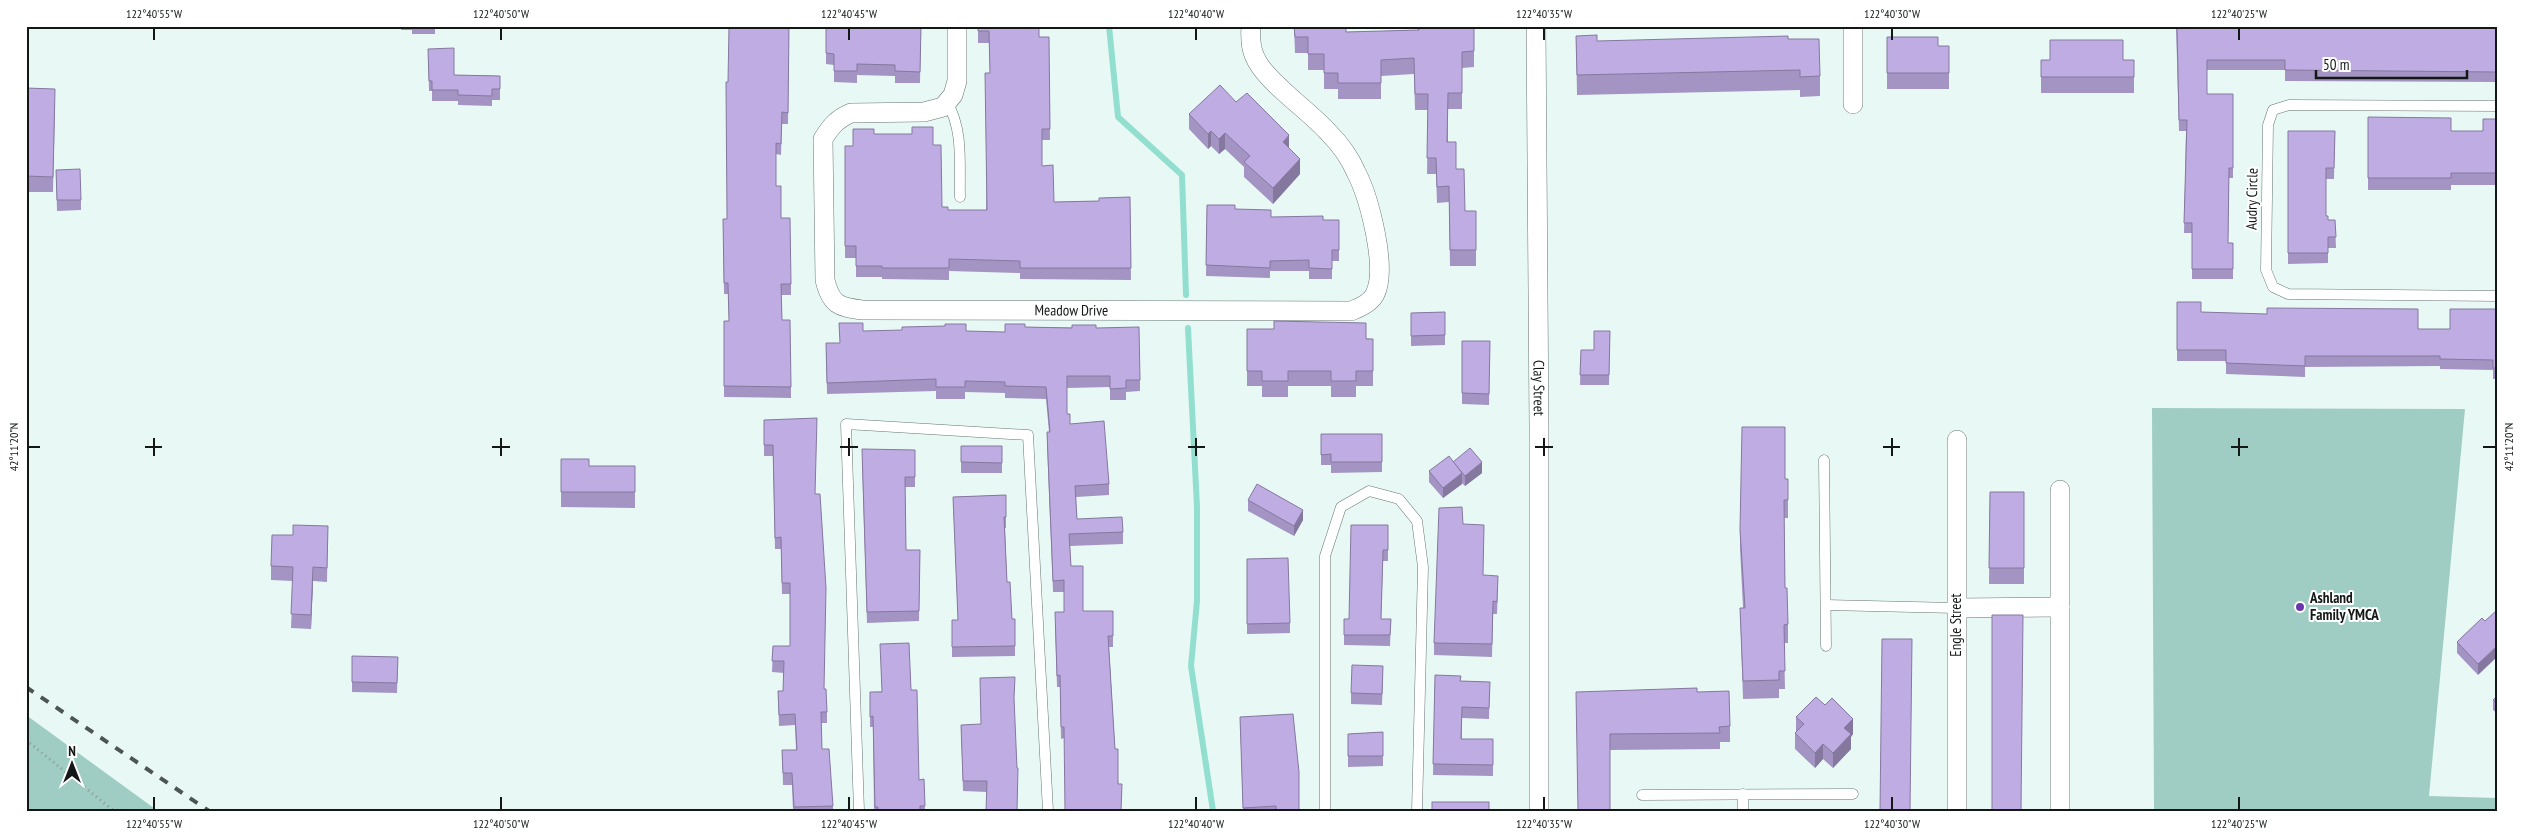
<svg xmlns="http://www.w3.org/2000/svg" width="2523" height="837" viewBox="0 0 2523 837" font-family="'PT Sans Narrow',sans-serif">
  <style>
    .green { fill: #9fcdc3 }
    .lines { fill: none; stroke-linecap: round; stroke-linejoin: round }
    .stream { stroke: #92dfcf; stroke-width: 6 }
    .service-casing { stroke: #667572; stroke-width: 11 }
    .minor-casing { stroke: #667572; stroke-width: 20 }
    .path { stroke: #8b9794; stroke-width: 3; stroke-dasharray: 1 4; stroke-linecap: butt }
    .service { stroke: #fff; stroke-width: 10 }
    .minor { stroke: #fff; stroke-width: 19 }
    .rail { stroke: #4d5553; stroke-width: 4; stroke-dasharray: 9 9; stroke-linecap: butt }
    .wall { fill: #a394c3 }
    .shaded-wall { fill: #85789f }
    .building { fill: #beace3; stroke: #85789f }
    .ticks { fill: none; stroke: #131817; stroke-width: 2 }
    .poi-dot { fill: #6c36ad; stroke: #fff; stroke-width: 2 }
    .labels { text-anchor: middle; stroke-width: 4; stroke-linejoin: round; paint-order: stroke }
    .street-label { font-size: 15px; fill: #131817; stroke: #fff }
    .poi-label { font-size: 15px; font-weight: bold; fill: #131817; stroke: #fff; text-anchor: start }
    .neatline { fill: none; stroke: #131817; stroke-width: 2 }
    .ticks-label { font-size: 12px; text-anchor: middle; fill: #131817 }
  </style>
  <rect width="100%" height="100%" fill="#e8f9f5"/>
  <g class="green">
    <polygon points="2152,408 2465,409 2429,796 2497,798 2497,811 2154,811"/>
    <polygon points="26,715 158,811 26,811"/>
  </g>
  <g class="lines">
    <g class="stream">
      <polyline points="1109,26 1118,117 1182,175 1186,295"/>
      <polyline points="1188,328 1197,507 1197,601 1191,666 1213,811"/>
    </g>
    <g class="service-casing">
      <g id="service">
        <path d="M947,102c17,29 12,63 13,95"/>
        <polyline points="2497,106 2289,105 2273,110 2268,125 2266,270 2273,287 2288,294 2497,296"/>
        <polyline points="1824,460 1826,646"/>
        <polyline points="1826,605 1956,608"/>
        <polyline points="1743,794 1743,811"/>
        <polyline points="1642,795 1853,794"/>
        <polyline points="859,811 846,424 1028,435 1048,811"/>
        <polyline points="1325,811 1325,556 1341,507 1369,491 1399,499 1417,521 1423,567 1417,811"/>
      </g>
    </g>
    <g class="minor-casing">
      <g id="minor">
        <path id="s1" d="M957,26v55l-4,14 -10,12 -19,5 -73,1c-14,6 -20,13 -28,26l2,141c6,25 14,27 37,30l489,1c8,-3 20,-8 24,-17 13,-26 -6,-97 -19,-122 -6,-14 -17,-29 -28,-40 -18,-20 -54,-45 -68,-66 -9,-13 -10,-24 -9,-40"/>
        <path id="s2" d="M1536,26l3,401v384"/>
        <polyline points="1853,26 1853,104"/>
        <polyline points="1957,440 1957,811"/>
        <polyline points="1956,608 2060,607"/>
        <polyline points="2060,811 2060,490"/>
      </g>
    </g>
    <polyline class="path" points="26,740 114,811"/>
    <use href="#service" class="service"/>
    <use href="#minor" class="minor"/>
    <polyline class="rail" points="26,687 209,811"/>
  </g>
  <g class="wall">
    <polygon points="401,26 435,26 435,34 412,34 412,30 401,30"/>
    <polygon points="789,26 788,124 782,124 781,155 776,154 776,186 781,218 791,284 791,295 781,295 782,320 791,387 791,398 724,397 724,321 729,321 728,294 724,294 723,219 727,219 728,82"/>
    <polygon points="826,26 921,26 920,83 895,83 895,76 857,75 857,83 834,82 834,65 826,64"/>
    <polygon points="978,26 1039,37 1049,37 1050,140 1042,140 1042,166 1054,202 1099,201 1130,197 1131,280 1020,279 1020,273 949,271 949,280 882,279 882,277 856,277 856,258 845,258 845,146 933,145 942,207 948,210 986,210 990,73 989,43 978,43"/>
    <polygon points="1294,26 1346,32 1418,30 1418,26 1474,26 1474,67 1462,68 1462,109 1448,109 1448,142 1456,169 1465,211 1476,211 1476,266 1450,266 1449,202 1437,203 1436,174 1427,174 1428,110 1415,110 1414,74 1381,76 1381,99 1338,99 1338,89 1324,89 1324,70 1308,70 1308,53 1295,53"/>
    <polygon points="2176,26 2371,28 2497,26 2497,82 2285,81 2285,70 2207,70 2207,94 2233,94 2233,178 2229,178 2228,243 2233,243 2233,279 2192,279 2192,233 2184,233 2186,131 2179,131"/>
    <polygon points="1576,36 1597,41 1788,39 1820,76 1820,96 1800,97 1800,90 1577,95"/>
    <polygon points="1887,37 1938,46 1949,46 1949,89 1887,89"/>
    <polygon points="428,49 454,75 500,76 500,100 492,100 492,106 458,105 458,101 432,101 432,91 429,91"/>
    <rect x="2041" y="60" width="93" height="33"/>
    <polygon points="26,88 55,104 53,192 26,192"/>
    <polygon points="1236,102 1289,149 1300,174 1273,204 1244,177 1244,167 1225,149 1219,154 1211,146 1208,149 1189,129 1189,114"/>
    <polygon points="2368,117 2451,131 2483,131 2497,119 2497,185 2451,185 2451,190 2368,190"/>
    <polygon points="2288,131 2335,131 2334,179 2326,179 2326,216 2328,220 2335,220 2336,248 2328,248 2328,263 2288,264"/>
    <polygon points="56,170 81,200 81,210 57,211"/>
    <polygon points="1207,205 1235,209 1271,217 1323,220 1339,220 1339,261 1332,261 1332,279 1309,279 1309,271 1270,271 1270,278 1206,276"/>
    <polygon points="2177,302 2201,312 2418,329 2450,329 2497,309 2497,379 2493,379 2493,370 2440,369 2440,366 2305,367 2305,377 2226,374 2226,361 2177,361"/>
    <polygon points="1445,312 1445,345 1411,346 1411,313"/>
    <polygon points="1025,327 1096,328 1140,380 1140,391 1126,392 1126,400 1110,400 1110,387 1067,388 1067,414 1070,424 1109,484 1109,495 1076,497 1077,519 1123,532 1123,544 1070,546 1071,566 1083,611 1113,611 1113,647 1109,647 1115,749 1121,811 1064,738 1061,739 1060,687 1057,687 1055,624 1064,612 1064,592 1053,592 1047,444 1047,432 1049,432 1046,399 1005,398 1005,393 965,392 965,399 936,399 936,391 827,394 826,343 840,343 863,331 1005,332"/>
    <polygon points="1247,329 1373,339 1373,386 1356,386 1356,397 1331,397 1331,386 1288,386 1288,397 1262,397 1262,386 1247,386"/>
    <polygon points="1610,331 1609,385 1580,385 1581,350 1594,350"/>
    <polygon points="1462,341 1490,341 1489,405 1462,404"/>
    <polygon points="764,420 815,494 824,689 827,712 827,723 821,723 822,749 833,806 833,811 793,811 792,785 783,785 782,750 796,750 795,725 779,726 778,691 783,691 784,673 772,672 773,646 790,646 790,594 782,594 781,549 775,549 773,456 764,456"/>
    <polygon points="1321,434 1382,434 1382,472 1331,473 1331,465 1321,465"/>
    <rect x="961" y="446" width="41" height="27"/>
    <polygon points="915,450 915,487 905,487 906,550 920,550 919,621 867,623 862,460"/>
    <polygon points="561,459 589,466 635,466 635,508 561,507"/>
    <polygon points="1453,462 1482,473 1465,486 1462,483 1462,484 1443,498 1429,482 1429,471"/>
    <polygon points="1785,479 1788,479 1788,518 1784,518 1785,588 1788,624 1788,643 1784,643 1785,689 1779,689 1779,698 1743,699 1740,608 1743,608 1740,548 1740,530"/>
    <polygon points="1990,492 2024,492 2024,584 1989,584"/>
    <polygon points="1006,495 1006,528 1005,528 1007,582 1012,619 1015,619 1015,656 952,657 952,620 958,620 953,497"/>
    <polygon points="1248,500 1303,520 1294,536 1248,511"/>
    <polygon points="1463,524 1483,575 1498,588 1497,614 1493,614 1492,657 1434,655 1434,643"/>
    <polygon points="1388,525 1388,561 1383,561 1381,619 1391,619 1390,646 1344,645 1344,619 1349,619"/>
    <polygon points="328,526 327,582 313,581 311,629 291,628 293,581 271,580 271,566 293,535"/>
    <polygon points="1247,559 1290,623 1290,633 1247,634"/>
    <polygon points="2482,618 2478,675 2457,653 2457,642"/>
    <polygon points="352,656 398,657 397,693 352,692"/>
    <polygon points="1435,675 1461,681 1490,682 1489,719 1462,718 1462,739 1493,739 1493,776 1433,775"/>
    <polygon points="1383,677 1382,705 1351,704 1351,693"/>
    <polygon points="1015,688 987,792 963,791 961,725 981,725"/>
    <polygon points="911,690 919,780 924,779 925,811 874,811 873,727 870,727 870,692"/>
    <polygon points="1576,692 1730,726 1730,742 1720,742 1720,749 1610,750"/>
    <polygon points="2497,696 2497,713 2493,710 2493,700"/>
    <polygon points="1240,717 1299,772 1299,811 1243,811"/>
    <polygon points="1796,717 1853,734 1851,737 1851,749 1833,768 1823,759 1815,768 1795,749 1795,733 1796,732"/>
    <polygon points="1383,732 1383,766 1348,767 1348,734"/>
  </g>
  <g class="shaded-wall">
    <polygon points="1211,131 1211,146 1208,149 1208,134"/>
    <polygon points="1225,133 1225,149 1219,154 1219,139"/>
    <polygon points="1289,135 1289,151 1283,142"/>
    <polygon points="1300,159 1300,174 1273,204 1273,188"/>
    <polygon points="1482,462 1482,473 1465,486 1465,476"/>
    <polygon points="1462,473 1462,484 1443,498 1443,488"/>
    <polygon points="1303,510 1303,520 1294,536 1294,526"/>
    <polygon points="313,567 313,581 311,629 311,615"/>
    <polygon points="2497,646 2497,657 2478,675 2478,664"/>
    <polygon points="1853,719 1853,734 1851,737 1851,749 1833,768 1833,753 1844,728"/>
    <polygon points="1823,744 1823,759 1815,768 1815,753"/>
  </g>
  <g class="building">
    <polygon points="729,26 789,26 788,113 782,112 781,144 776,143 776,186 781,186 781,218 790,218 791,284 781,284 782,320 790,320 791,387 724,386 724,321 729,321 728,283 724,283 723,219 727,219 726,82 728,82"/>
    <polygon points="826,26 921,26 920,72 895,71 895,65 857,64 857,71 834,71 834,54 826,53"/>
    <polygon points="978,26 1039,26 1039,37 1049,37 1050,129 1042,129 1042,166 1053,165 1054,202 1099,201 1099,198 1130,197 1131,268 1020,268 1020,261 949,259 949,268 882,268 882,266 856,266 856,246 845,246 845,146 853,146 853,129 874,129 874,134 912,134 912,127 933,127 933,145 941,145 942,207 948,207 948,210 987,210 985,73 990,73 989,31 978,31"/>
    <polygon points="1294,26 1346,26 1346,32 1419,30 1419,26 1474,26 1474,51 1462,52 1462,93 1448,93 1447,142 1456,142 1456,169 1464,169 1465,211 1476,211 1476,250 1450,250 1449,186 1437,187 1436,158 1427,158 1428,94 1415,94 1414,58 1381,60 1381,83 1338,83 1338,73 1324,73 1324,54 1308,54 1308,37 1295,37"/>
    <polygon points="2177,26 2371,26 2371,28 2413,28 2413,26 2497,26 2497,72 2285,70 2285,60 2207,60 2207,94 2233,94 2233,168 2229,168 2228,243 2233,243 2233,269 2192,269 2192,223 2184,223 2187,120 2179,120"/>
    <polygon points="1597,35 1597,41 1788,36 1788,39 1819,39 1820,76 1800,77 1800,70 1577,75 1576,36"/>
    <polygon points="1887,37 1938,37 1938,46 1949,46 1949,73 1887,73"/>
    <polygon points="2050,40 2123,40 2123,60 2134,60 2134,77 2041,77 2041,60 2050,60"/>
    <polygon points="454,48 454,75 500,76 500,89 492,89 492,96 458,95 458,90 432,90 432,81 429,81 428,49"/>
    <polygon points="1220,85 1236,102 1247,93 1289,135 1283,142 1300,159 1273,188 1244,162 1250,156 1225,133 1219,139 1211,131 1208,134 1189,114"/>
    <polygon points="26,88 55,89 53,177 26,176"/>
    <polygon points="2368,117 2451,118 2451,131 2483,131 2483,119 2497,119 2497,173 2451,173 2451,178 2368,178"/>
    <polygon points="2288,131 2335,131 2334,168 2326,168 2326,216 2328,216 2328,220 2335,220 2336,237 2328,237 2328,253 2288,253"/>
    <polygon points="80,169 81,200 57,200 56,170"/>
    <polygon points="1207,205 1235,205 1235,209 1271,210 1271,217 1323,216 1323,220 1339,220 1339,250 1332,250 1332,269 1309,268 1309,260 1270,261 1270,268 1206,265"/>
    <polygon points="2177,302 2201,302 2201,312 2267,314 2267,308 2418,309 2418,329 2450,329 2450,309 2497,309 2497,368 2493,368 2493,360 2440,359 2440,356 2305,356 2305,366 2226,363 2226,350 2177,350"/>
    <polygon points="1445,312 1445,335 1411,336 1411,313"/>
    <polygon points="1274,321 1366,323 1366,339 1373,339 1373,371 1356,371 1356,381 1331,381 1331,371 1288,371 1288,381 1262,381 1262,371 1247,371 1247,329 1274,329"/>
    <polygon points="839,323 863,323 863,331 902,330 902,327 945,326 945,324 966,324 966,331 1005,332 1005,324 1025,324 1025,327 1072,328 1072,325 1096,325 1096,328 1139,327 1140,380 1126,380 1126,388 1110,389 1110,376 1067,376 1067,414 1070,414 1070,424 1104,421 1109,484 1075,486 1077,519 1122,517 1123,532 1069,534 1071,566 1083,566 1083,611 1113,611 1113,636 1108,636 1115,749 1118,749 1118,784 1122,784 1121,811 1065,811 1064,727 1061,727 1060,675 1057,676 1055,612 1064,612 1064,580 1053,581 1047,432 1050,432 1046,387 1005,386 1005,382 965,381 965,387 936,387 936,379 827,383 826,343 840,343"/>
    <polygon points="1594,331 1610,331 1609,375 1580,375 1581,350 1594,350"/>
    <polygon points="1462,341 1490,341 1489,394 1462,393"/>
    <polygon points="817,418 815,494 820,494 826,588 824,689 826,689 827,712 821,712 822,749 829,749 833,806 794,807 792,773 783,773 782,750 797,750 795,714 779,715 778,691 783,691 784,661 772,661 773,646 790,646 790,583 782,583 781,537 775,538 773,445 764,445 764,420"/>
    <polygon points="1742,427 1785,427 1785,479 1788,479 1788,500 1784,500 1785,588 1787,588 1788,624 1784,625 1785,671 1779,671 1779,680 1743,681 1740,608 1745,608 1740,530"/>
    <polygon points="1321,434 1382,434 1382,462 1331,462 1331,454 1321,455"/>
    <polygon points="961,446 1002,446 1002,463 961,462"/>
    <polygon points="1470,448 1482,462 1465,476 1453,462"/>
    <polygon points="862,449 915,450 915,477 905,477 906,550 920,550 919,611 867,612"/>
    <polygon points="1449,456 1462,473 1443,488 1429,471"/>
    <polygon points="561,459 589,459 589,466 635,466 635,492 561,492"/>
    <polygon points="1257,484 1303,510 1294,526 1248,500"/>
    <polygon points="1990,492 2024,492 2024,568 1989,568"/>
    <polygon points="1006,495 1006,517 1004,517 1007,582 1010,582 1012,619 1015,619 1015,646 952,647 952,620 958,620 953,497"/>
    <polygon points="1462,507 1463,524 1484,525 1483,575 1498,576 1497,602 1493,601 1492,644 1434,643 1439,508"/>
    <polygon points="293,525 328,526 327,568 313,567 311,615 291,614 293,567 271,566 272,535 293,535"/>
    <polygon points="1351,525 1388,525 1388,550 1383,550 1381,619 1391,619 1390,635 1344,635 1344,619 1349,619"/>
    <polygon points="1288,558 1290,623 1247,624 1247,559"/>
    <polygon points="2497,610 2497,646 2478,664 2457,642 2482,618 2485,621"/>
    <polygon points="1992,615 2023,615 2021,811 1992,811"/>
    <polygon points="1882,639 1912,639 1910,811 1880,811"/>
    <polygon points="909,643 911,690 917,690 919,780 924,779 925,806 920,806 920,811 878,811 878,807 875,807 873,716 870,717 870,692 882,692 880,644"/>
    <polygon points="352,656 398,657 397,683 352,682"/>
    <polygon points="1352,665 1383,666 1382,694 1351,693"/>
    <polygon points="1435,675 1461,676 1460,681 1490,682 1489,708 1462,707 1461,739 1493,739 1493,765 1433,764"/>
    <polygon points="1015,677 1014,698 1017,768 1018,768 1017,811 986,811 987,781 963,781 961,725 981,724 980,678"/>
    <polygon points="1697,688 1697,692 1729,691 1730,726 1719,727 1720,733 1610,734 1610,811 1578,811 1576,692"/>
    <polygon points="2497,696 2497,703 2493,700"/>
    <polygon points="1816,697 1825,705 1832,698 1853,719 1844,728 1851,734 1833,753 1823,744 1815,753 1795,733 1804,724 1796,717"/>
    <polygon points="1293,714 1299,772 1299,810 1276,811 1276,806 1243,808 1240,717"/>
    <polygon points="1383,732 1383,756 1348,756 1348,734"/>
    <rect x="1432" y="802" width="57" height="9"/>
  </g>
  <path class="ticks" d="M154,28v12M501,28v12M849,28v12M1196,28v12M1544,28v12M1892,28v12M2239,28v12M154,438v18M501,438v18M849,438v18M1196,438v18M1544,438v18M1892,438v18M2239,438v18M28,447h12M145,447h17M492,447h18M840,447h18M1188,447h17M1535,447h18M1883,447h17M2231,447h17M2483,447h13M154,797v13M501,797v13M849,797v13M1196,797v13M1544,797v13M1892,797v13M2239,797v13"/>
  <circle class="poi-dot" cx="2300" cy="607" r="5"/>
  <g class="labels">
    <g class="street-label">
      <text transform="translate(2252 199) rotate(-89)" y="5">Audry Circle</text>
      <text dy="5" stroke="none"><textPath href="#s1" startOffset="620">Meadow Drive</textPath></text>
      <text dy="5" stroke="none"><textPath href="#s2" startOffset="362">Clay Street</textPath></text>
      <text transform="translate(1956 625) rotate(-90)" y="5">Engle Street</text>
    </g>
    <g class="poi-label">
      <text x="2310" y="603">Ashland<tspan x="2310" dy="17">Family YMCA</tspan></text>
    </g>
  </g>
  <rect width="2523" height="837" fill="none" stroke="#ffffff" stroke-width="55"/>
  <g transform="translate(72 764)" stroke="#ffffff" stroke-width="4" paint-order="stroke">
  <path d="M0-4L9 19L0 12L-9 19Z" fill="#131817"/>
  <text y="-8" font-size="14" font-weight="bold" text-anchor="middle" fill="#131817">N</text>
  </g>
  <path d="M2316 70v8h151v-8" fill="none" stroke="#131817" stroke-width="2.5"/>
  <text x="2323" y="70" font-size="15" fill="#131817" stroke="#ffffff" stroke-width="4" paint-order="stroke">50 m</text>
  <rect x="28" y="28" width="2468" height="782" class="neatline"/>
  <g class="ticks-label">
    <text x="154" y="18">122°40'55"W</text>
    <text x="501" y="18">122°40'50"W</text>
    <text x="849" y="18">122°40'45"W</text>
    <text x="1196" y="18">122°40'40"W</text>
    <text x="1544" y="18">122°40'35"W</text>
    <text x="1892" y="18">122°40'30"W</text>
    <text x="2239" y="18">122°40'25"W</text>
    <text transform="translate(14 447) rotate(-90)" y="4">42°11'20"N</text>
    <text transform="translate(2509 447) rotate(-90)" y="4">42°11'20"N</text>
    <text x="154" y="828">122°40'55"W</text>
    <text x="501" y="828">122°40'50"W</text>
    <text x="849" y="828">122°40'45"W</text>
    <text x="1196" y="828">122°40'40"W</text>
    <text x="1544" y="828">122°40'35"W</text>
    <text x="1892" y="828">122°40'30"W</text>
    <text x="2239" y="828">122°40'25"W</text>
  </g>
</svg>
